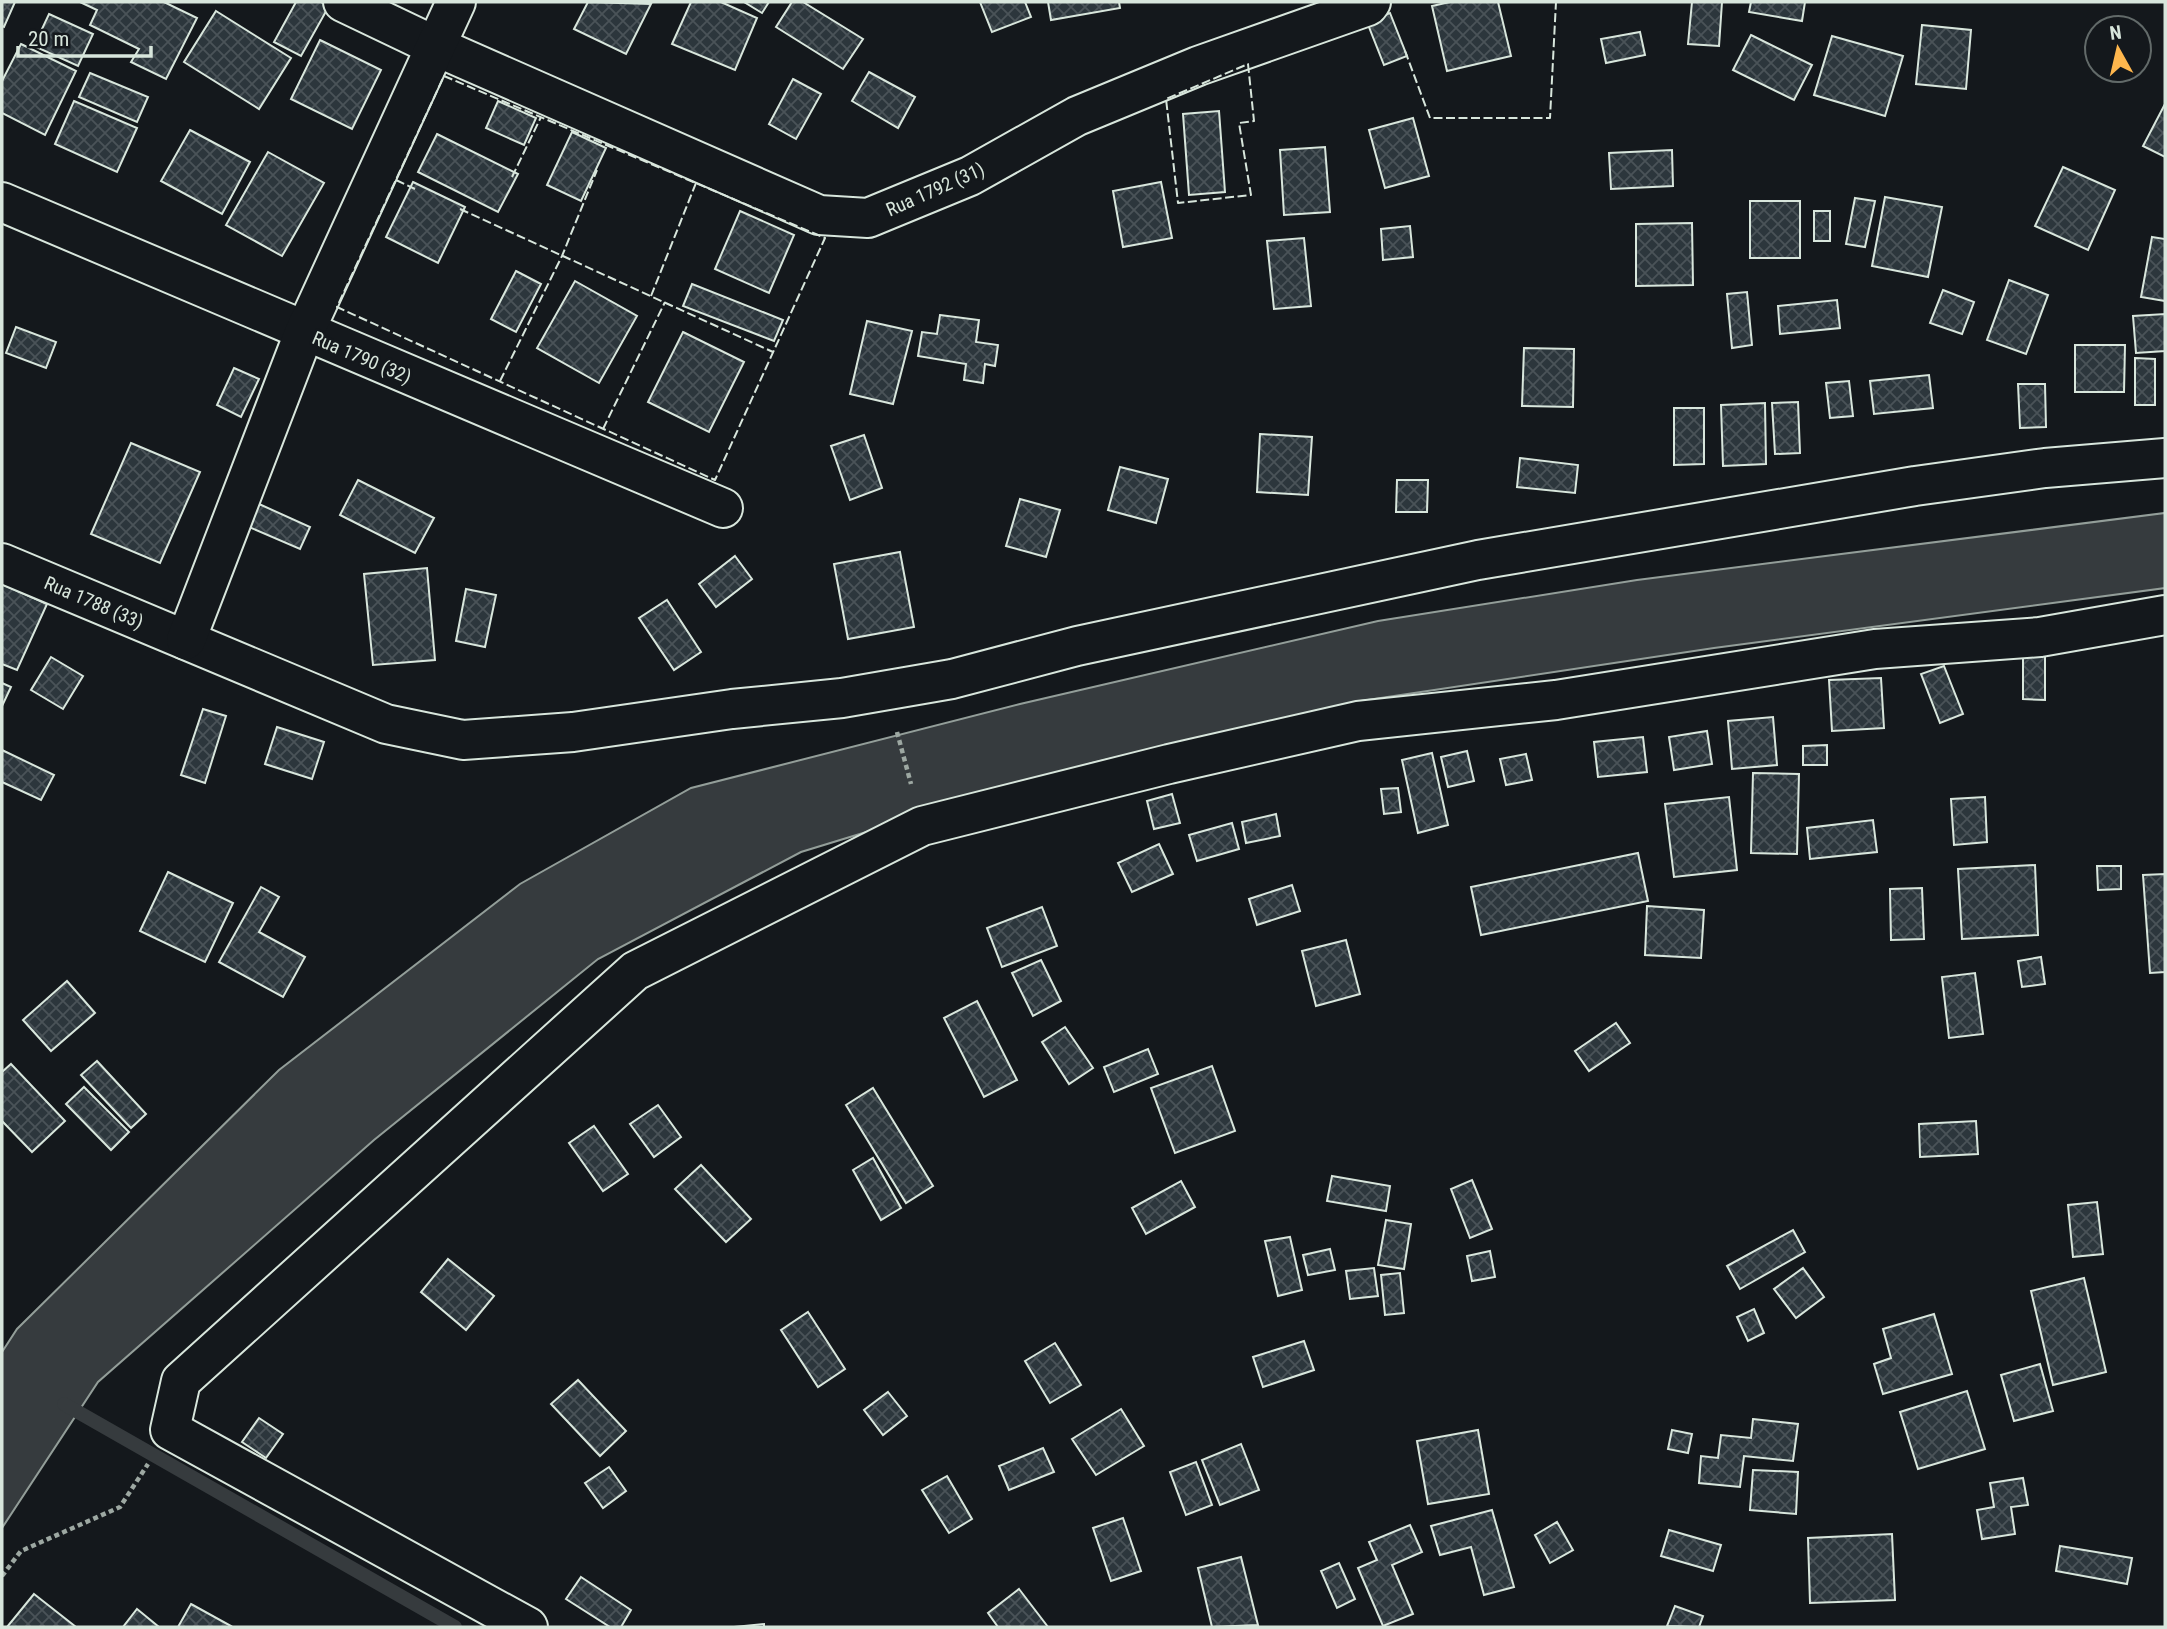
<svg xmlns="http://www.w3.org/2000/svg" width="2167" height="1629" viewBox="0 0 2167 1629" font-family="'Roboto Condensed',sans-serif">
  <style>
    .water { fill: #363b3e; stroke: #939e99; stroke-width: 2 }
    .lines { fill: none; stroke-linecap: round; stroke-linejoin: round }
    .stream { stroke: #363b3e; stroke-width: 14 }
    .building { fill: url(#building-cross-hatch); stroke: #d8e6dc; stroke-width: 2 }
    .minor-casing { stroke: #d8e6dc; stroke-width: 42 }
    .path { stroke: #9da8a2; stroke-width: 4.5; stroke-dasharray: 5 3.5; stroke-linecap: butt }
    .minor { stroke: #14181c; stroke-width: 38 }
    .fence { stroke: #d8e6dc; stroke-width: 2; stroke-dasharray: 9 3.5; stroke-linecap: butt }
    .labels { text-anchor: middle; stroke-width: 5; stroke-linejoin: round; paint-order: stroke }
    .street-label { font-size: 19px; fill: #d8e6dc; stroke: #14181c }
  </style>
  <defs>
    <pattern id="building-cross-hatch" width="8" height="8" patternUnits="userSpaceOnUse" patternTransform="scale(1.75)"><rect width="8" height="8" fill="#2c363c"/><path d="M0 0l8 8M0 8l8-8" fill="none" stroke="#4a5358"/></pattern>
  </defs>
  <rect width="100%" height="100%" fill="#14181c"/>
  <polygon class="water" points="2165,513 2165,588 1714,648 1354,702 1092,763 801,852 598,959 374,1140 98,1382 2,1528 2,1352 17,1329 279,1070 520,884 691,788 1020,704 1378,621 1637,580"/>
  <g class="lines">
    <polyline class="stream" points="64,1404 455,1627"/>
  </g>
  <g class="building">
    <polygon points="2,2 15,2 4,27 2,26"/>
    <polygon points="80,2 164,2 197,18 166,79 131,62 139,49 90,25 97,10"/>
    <polygon points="296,2 321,2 329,6 301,56 274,42"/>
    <polygon points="588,2 651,4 626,54 574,29"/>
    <polygon points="691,2 721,2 757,18 735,70 672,44"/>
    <polygon points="744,2 769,2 762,13"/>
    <polygon points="792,2 803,2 863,39 843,69 776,27"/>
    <polygon points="980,2 1025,2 1031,17 992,32"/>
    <polygon points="1048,2 1119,2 1120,8 1051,20"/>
    <polygon points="1450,2 1498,2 1511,56 1447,71 1432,6"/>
    <polygon points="1692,2 1722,2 1719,46 1688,44"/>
    <polygon points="1751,2 1805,2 1802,21 1749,12"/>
    <polygon points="216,11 291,58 259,109 184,62"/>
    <polygon points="1390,13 1407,56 1384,65 1367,22"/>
    <polygon points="49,14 93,34 78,66 34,46"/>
    <polygon points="1922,25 1971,30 1966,89 1916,84"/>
    <polygon points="1640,32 1645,55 1606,63 1601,39"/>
    <polygon points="1751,35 1812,65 1794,100 1733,70"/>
    <polygon points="1832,36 1903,56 1885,116 1814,95"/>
    <polygon points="320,40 381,70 352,129 291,99"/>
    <polygon points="21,44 76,71 45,135 2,113 2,81"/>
    <polygon points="869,72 915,97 898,128 852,101"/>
    <polygon points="90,73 148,97 137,122 79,97"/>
    <polygon points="793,79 821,94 796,139 769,124"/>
    <polygon points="74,101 137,128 117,172 55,144"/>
    <polygon points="498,101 536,118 524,145 486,128"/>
    <polygon points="2165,104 2165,157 2143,146"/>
    <polygon points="1219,111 1225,192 1189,195 1183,114"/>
    <polygon points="1413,118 1429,176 1385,188 1369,130"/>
    <polygon points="190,130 250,162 222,214 161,181"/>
    <polygon points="572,132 606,148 581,201 547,185"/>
    <polygon points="437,134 518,174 498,212 418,172"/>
    <polygon points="1325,147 1330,212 1284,215 1280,150"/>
    <polygon points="1672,150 1673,186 1611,189 1609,153"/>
    <polygon points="268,152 324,183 282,256 226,225"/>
    <polygon points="2063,167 2115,190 2088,250 2035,226"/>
    <polygon points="413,182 465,207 438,263 386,237"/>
    <polygon points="1161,182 1172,238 1123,247 1113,191"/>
    <polygon points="1885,197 1942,207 1928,277 1872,266"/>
    <polygon points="1855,198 1875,201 1865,247 1846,244"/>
    <rect x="1750" y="201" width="50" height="57"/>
    <polygon points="740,211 794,235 769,293 715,269"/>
    <rect x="1814" y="211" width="16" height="30"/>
    <polygon points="1692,223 1693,285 1636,286 1636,224"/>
    <polygon points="1410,226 1413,257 1383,260 1381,229"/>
    <polygon points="2152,237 2165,239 2165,301 2141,297"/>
    <polygon points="1304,238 1311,306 1274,309 1267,241"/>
    <polygon points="516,271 541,284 516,332 491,319"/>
    <polygon points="2009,280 2048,295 2026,354 1987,340"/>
    <polygon points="575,281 637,316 599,383 537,348"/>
    <polygon points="692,284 783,320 774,341 683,306"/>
    <polygon points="1943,290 1974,302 1962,334 1930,323"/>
    <polygon points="1747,292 1752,345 1732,348 1727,294"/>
    <polygon points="1837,300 1840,328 1780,334 1778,306"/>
    <polygon points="2165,314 2165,351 2136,353 2133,316"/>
    <polygon points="940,315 979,320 976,342 998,345 995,366 985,364 983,383 964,380 966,364 918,356 922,332 937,334"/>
    <polygon points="867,321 912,331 893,404 850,394"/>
    <polygon points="16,327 56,342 46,368 6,353"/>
    <polygon points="683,332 744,362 709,432 648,402"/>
    <polygon points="2075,345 2125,345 2124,392 2075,392"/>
    <polygon points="1524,348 1574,349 1573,407 1522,406"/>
    <polygon points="2135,358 2155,359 2155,405 2135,405"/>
    <polygon points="234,368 259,379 241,417 217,405"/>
    <polygon points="1929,375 1933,408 1874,414 1870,381"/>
    <polygon points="1849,381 1853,416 1830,418 1826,383"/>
    <polygon points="2018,384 2045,384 2046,427 2020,428"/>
    <polygon points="1798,402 1800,453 1775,454 1772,403"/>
    <polygon points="1765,403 1766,464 1723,466 1721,405"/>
    <polygon points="1674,408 1704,408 1704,464 1674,465"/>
    <polygon points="1260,434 1312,437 1308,495 1257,492"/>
    <polygon points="864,435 882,488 850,500 831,446"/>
    <polygon points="131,443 200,472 160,563 91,534"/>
    <polygon points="1520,458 1578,465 1575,493 1517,487"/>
    <polygon points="1120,467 1168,479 1156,523 1108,510"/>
    <polygon points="358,480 434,518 415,553 340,515"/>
    <polygon points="1397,480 1428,480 1427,512 1396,512"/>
    <polygon points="1020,499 1060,510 1046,557 1006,546"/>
    <polygon points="259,504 310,527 300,549 249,527"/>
    <polygon points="900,552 914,627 848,639 834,564"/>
    <polygon points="735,556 752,579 716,607 699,584"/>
    <polygon points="427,568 435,660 373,665 364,574"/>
    <polygon points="2,584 47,604 17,670 2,664"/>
    <polygon points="466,589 496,595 485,647 456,641"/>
    <polygon points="667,600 701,652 674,670 639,618"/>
    <polygon points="2023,652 2045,652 2045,700 2023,699"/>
    <polygon points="51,657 83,676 63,709 31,690"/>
    <polygon points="1944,666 1963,714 1940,723 1921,674"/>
    <polygon points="1881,678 1884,728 1832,731 1829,680"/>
    <polygon points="2,683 11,687 2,706"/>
    <polygon points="203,709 226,716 205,783 181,775"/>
    <polygon points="1773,717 1777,765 1732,769 1728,721"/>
    <polygon points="277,727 324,742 312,779 265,764"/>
    <polygon points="1707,731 1712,764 1674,770 1669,737"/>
    <polygon points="1643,737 1647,772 1598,777 1594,742"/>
    <polygon points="1827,745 1827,765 1803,765 1803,746"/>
    <polygon points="2,750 54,775 41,800 2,782"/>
    <polygon points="1467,751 1474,781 1448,787 1441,757"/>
    <polygon points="1432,753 1448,825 1418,833 1402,760"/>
    <polygon points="1526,754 1532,780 1506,785 1500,759"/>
    <polygon points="1753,773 1799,774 1797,854 1751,853"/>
    <polygon points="1398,788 1401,812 1384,814 1381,789"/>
    <polygon points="1172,794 1180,823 1154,829 1147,801"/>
    <polygon points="1729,797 1737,870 1674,877 1665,804"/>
    <polygon points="1985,797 1987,842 1954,845 1951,799"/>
    <polygon points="1276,814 1280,836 1246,843 1242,822"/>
    <polygon points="1873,820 1877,852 1810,859 1807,828"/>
    <polygon points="1232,823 1239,849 1197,861 1189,835"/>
    <polygon points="1159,844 1173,874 1132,892 1118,863"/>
    <polygon points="1638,853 1648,901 1481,935 1471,887"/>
    <polygon points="2035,865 2038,935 1962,939 1958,869"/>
    <polygon points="2097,866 2121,866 2121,889 2098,890"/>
    <polygon points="168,872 233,903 205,962 140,931"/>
    <polygon points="2165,874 2165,972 2150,973 2143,875"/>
    <polygon points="1292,885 1300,911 1257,925 1249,899"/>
    <polygon points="261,887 279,897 259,932 305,957 283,997 219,962"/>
    <polygon points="1922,888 1924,939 1891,940 1890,889"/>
    <polygon points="1647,906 1704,910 1701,958 1645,955"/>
    <polygon points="1042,907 1057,946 1002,967 987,928"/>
    <polygon points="1346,940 1360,994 1316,1006 1302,951"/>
    <polygon points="2041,957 2045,984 2022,987 2018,961"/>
    <polygon points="1041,960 1061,1001 1033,1016 1012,973"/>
    <polygon points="1975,973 1983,1034 1949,1038 1942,977"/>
    <polygon points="67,981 95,1013 51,1051 23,1020"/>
    <polygon points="977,1001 1017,1080 984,1097 944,1018"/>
    <polygon points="1616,1023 1630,1043 1589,1071 1575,1051"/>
    <polygon points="1065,1027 1093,1068 1069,1084 1042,1042"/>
    <polygon points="1148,1049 1158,1074 1114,1092 1104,1067"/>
    <polygon points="97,1061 146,1114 131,1128 81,1075"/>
    <polygon points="11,1064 65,1121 32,1152 2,1121 2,1072"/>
    <polygon points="1212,1066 1235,1131 1175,1153 1151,1088"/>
    <polygon points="84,1087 129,1132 111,1150 66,1104"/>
    <polygon points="873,1088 933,1186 906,1203 846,1105"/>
    <polygon points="658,1105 681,1137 654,1157 630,1124"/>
    <polygon points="1976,1121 1978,1154 1920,1157 1919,1124"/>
    <polygon points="594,1126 628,1174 603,1191 569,1143"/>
    <polygon points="873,1158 901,1208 881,1220 853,1170"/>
    <polygon points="701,1165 751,1219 726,1242 675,1189"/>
    <polygon points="1332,1176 1390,1186 1386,1211 1327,1201"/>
    <polygon points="1472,1180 1492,1229 1470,1238 1451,1189"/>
    <polygon points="1181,1181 1195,1207 1146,1234 1132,1208"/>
    <polygon points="2097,1202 2103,1254 2073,1257 2068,1205"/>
    <polygon points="1386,1220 1411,1224 1404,1269 1378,1265"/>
    <polygon points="1793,1230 1805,1252 1740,1289 1727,1266"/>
    <polygon points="1290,1237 1302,1290 1278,1296 1265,1241"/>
    <polygon points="1330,1249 1335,1270 1308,1275 1303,1255"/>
    <polygon points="1490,1251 1495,1277 1472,1281 1467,1256"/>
    <polygon points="448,1259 494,1296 466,1330 421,1292"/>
    <polygon points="1374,1268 1378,1296 1350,1299 1346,1271"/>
    <polygon points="1803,1268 1824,1297 1796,1318 1774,1289"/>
    <polygon points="1400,1273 1404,1313 1385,1315 1381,1275"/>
    <polygon points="2084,1278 2106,1372 2053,1385 2031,1291"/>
    <polygon points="1754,1309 1764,1333 1748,1341 1737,1317"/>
    <polygon points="808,1312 845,1369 818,1387 781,1330"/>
    <polygon points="1934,1314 1952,1374 1883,1394 1874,1364 1891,1358 1883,1329"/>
    <polygon points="1304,1341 1314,1370 1263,1387 1253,1357"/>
    <polygon points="1055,1343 1081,1385 1050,1403 1025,1361"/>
    <polygon points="2040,1364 2053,1411 2014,1421 2001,1375"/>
    <polygon points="578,1380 626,1431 600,1456 551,1404"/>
    <polygon points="1967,1391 1985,1449 1918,1469 1900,1412"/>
    <polygon points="888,1392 907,1416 883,1435 864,1410"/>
    <polygon points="1121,1409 1144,1446 1096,1475 1072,1439"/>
    <polygon points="259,1418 283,1434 266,1458 242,1442"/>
    <polygon points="1753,1419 1798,1424 1793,1461 1744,1456 1740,1487 1699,1483 1701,1456 1718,1458 1721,1435 1751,1438"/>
    <polygon points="1478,1430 1489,1494 1428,1504 1417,1441"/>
    <polygon points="1672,1430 1692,1434 1688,1453 1668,1449"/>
    <polygon points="1241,1444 1259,1490 1220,1505 1202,1460"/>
    <polygon points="1043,1448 1054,1472 1009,1490 999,1466"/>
    <polygon points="1196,1462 1212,1505 1186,1515 1170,1472"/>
    <polygon points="609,1467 626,1491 603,1508 585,1483"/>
    <polygon points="1753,1470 1798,1472 1796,1514 1750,1510"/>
    <polygon points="947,1476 972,1519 949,1533 922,1490"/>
    <polygon points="2023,1478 2028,1505 2011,1507 2015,1534 1982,1539 1977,1510 1994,1507 1990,1483"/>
    <polygon points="1492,1510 1514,1587 1484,1595 1471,1547 1440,1555 1431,1526"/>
    <polygon points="1123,1518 1141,1571 1111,1581 1093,1528"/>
    <polygon points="1557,1522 1573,1550 1550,1563 1535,1535"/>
    <polygon points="1410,1525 1422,1552 1392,1565 1413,1614 1383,1626 1358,1568 1377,1560 1369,1542"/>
    <polygon points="1669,1530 1721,1545 1713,1571 1661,1556"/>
    <polygon points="1892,1534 1895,1600 1810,1603 1808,1538"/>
    <polygon points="2060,1546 2132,1558 2127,1584 2056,1571"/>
    <polygon points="1241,1557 1258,1625 1212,1627 1198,1568"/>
    <polygon points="1339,1563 1355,1599 1337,1608 1321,1571"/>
    <polygon points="581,1577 631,1610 621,1627 610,1627 566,1599"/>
    <polygon points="1019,1589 1048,1627 998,1627 988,1613"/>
    <polygon points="34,1594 76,1627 7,1627"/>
    <polygon points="191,1604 231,1626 230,1627 178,1627"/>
    <polygon points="1675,1606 1703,1616 1699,1627 1667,1626"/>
    <polygon points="137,1609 159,1627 123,1627"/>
    <polygon points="764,1624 764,1627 734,1627"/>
  </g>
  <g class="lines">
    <g class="minor-casing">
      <g id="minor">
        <polyline points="343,2 435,46 819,215 868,218 970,176 1077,116 1198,66 1368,6 1371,2"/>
        <polyline points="2,202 723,508"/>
        <polyline points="2,563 386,724 463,740 573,732 732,709 842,698 952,679 1077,646 1478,560 1915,486 2045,468 2165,458"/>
        <polyline points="186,640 304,333 456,2"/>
        <polyline points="528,1627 170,1430 181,1381 635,971 922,826 1169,764 1358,721 1556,700 1875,649 2040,637 2165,615"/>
      </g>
    </g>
    <g class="path">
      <polyline points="897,732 911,784"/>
      <polyline points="2,1576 21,1551 120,1507 148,1464"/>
    </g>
    <use href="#minor" class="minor"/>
    <g class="fence">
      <polyline points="1405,51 1430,118 1550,118 1556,2"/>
      <polygon points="1248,64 1254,121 1239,123 1251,195 1178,203 1166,99"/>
      <polygon points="444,76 825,238 715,480 337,307"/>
      <polyline points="512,177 541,117"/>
      <polyline points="396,180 415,189"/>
      <polyline points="460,209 773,352"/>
      <polyline points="651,296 696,183"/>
      <polyline points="500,381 562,256 597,170"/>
      <polyline points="603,429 665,302"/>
    </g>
  </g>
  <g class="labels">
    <g class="street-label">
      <text transform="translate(935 189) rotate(-24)" y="7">Rua 1792 (31)</text>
      <text transform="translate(362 357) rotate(23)" y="7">Rua 1790 (32)</text>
      <text transform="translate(94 602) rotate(23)" y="7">Rua 1788 (33)</text>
    </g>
  </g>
  <rect width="2167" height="1629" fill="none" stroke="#d8e6dc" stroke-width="7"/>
  <g transform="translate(2118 49) rotate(352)"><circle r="33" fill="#14181c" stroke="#626a69" stroke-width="2"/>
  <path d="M0-5L12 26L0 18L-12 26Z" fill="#ffb74d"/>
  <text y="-10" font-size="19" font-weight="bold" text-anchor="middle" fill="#d8e6dc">N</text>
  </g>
  <path d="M18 46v10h133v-10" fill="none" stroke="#d8e6dc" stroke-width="3.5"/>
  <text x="28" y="46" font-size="21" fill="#d8e6dc" stroke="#14181c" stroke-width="5" paint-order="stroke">20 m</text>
</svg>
